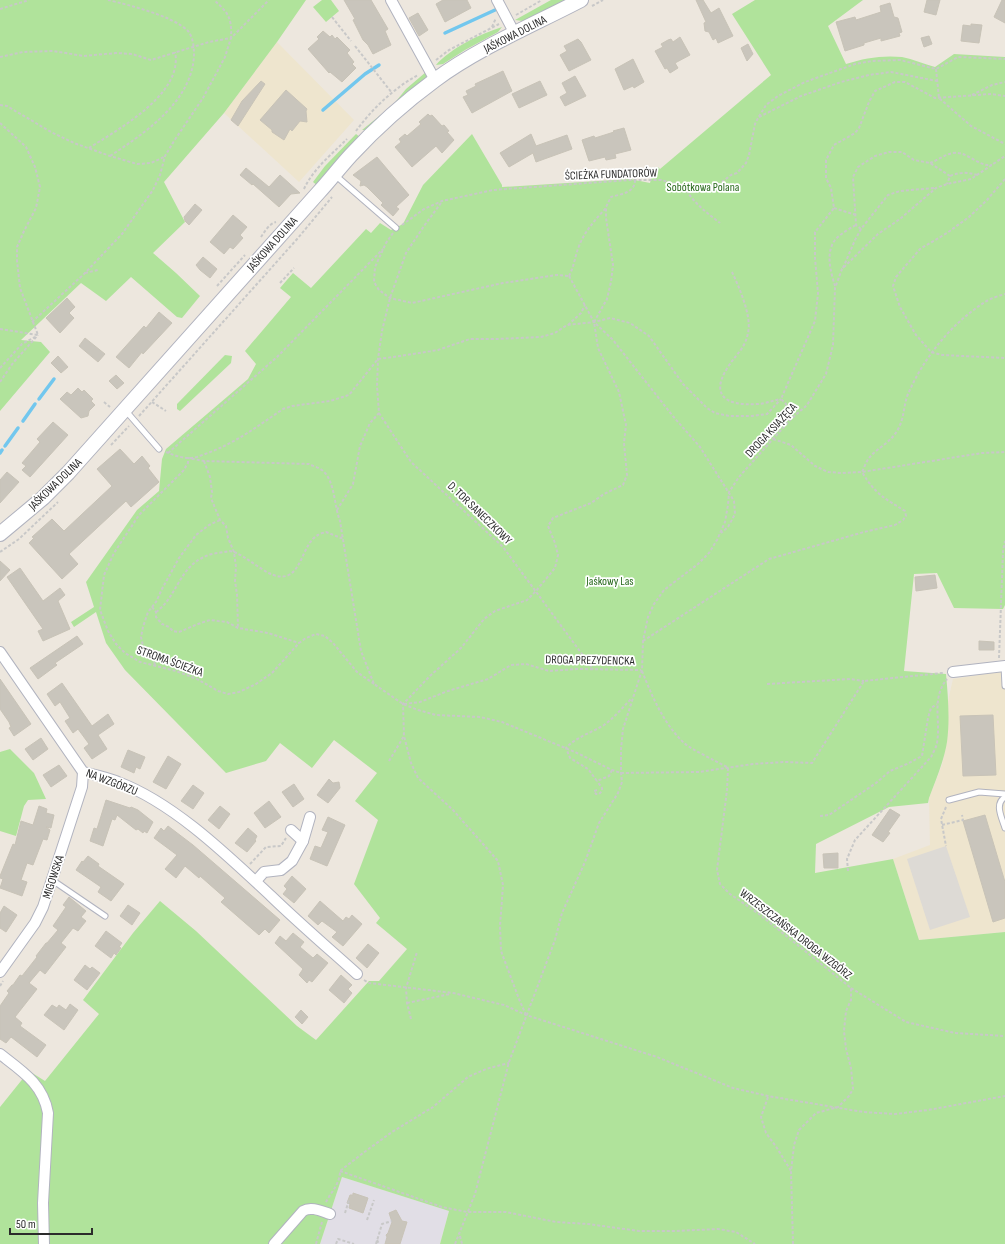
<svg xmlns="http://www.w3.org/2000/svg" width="1005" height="1244" font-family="'Sofia Sans Condensed',sans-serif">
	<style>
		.industrial { fill: #e1dee6 }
		.education { fill: #eee5ce }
		.green { fill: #b0e39b }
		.plaza { fill: #dddad5 }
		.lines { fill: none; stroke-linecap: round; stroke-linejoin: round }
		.stream { stroke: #72c7ee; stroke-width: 3.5 }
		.building { fill: #c9c5bc; stroke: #c8c3b7 }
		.lane-casing { stroke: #b1b3bf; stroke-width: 7 }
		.street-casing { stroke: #b1b3bf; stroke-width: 12 }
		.secondary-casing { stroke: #b1b3bf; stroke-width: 16 }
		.path { stroke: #c8c8c8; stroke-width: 2; stroke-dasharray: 3 2; stroke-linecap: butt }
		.lane { stroke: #fff; stroke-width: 5 }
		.street { stroke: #fff; stroke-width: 10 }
		.secondary { stroke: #fff; stroke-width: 14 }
		.labels { text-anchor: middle; stroke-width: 3.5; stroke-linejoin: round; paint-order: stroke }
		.street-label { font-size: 12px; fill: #2b2b2b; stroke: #fff }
		.park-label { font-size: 12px; fill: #27691b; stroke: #fff }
	</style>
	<rect width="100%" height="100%" fill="#ede7de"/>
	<path class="industrial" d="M342,1177l107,34 -9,33h-120z"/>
	<g class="education">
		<path d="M277,42l77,78 -55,62 -75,-69z"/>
		<path d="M1005,671v261l-86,8 -26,-81 37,-14 -1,-47 13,-33 5,-24 1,-40 5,-22z"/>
	</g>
	<g class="green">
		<path d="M0,0h306l-29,42 -53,71 -60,69 21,40 -32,31 23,20 24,23 -18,22 -5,-1 -46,-40 -25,24 -25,-18 -60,57 20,2 9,10 -50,59z"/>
		<path d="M322,0h9l8,11 -13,11 -13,-15z"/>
		<path d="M551,0h15l-43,21 -8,-1z"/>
		<path d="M755,0h108l-35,26 18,38c18,-6 37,-9 56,-7 11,2 22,7 33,10l19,-13 51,3v548l-2,4 -49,-1 -17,-35 -23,1 -10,97 42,3c2,22 4,46 1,68 -3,19 -11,37 -18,56l-1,5 -39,4 -73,37 -1,29 78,-14 26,81 86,-8v312h-565l9,-33 -107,-34 -22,67h-320v-137l29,-36 16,10 54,-67 -16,-14 50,-67 27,-32 36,30 101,95 19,14 53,-59h10l28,-32 -31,-26 4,-5 -26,-34 24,-64 -23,-19 22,-28 -43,-33 -22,28 -32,-25 -14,18 -40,12 -101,-103 -19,-27 -10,-31 -22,15 -3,-5 23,-15 -8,-25 51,-72 22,-19 3,-32 4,-10 82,-70 8,-15 -11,-13 46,-54 -11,-9 13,-15 18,15 55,-59 5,4 9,-10 11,7 12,-6 20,-39 49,-51 30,51v2l128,-8 20,4 3,-13 5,-3 2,2 111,-94 -39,-61z"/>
		<path d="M502,27l-4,5 -33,18 -22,14 -7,1c15,-17 44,-31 66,-38z"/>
		<path d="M426,72l1,4 -2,4 -57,50h-6l31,-25 13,-16z"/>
		<path d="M356,134l5,4 -43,48 -5,-4 12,-16z"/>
		<path d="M225,355l7,1 -1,7 -51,48 -3,-2v-5z"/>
		<path d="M10,749l24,24 12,26 -18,1 -4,6 -8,30 -16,-5v-79z"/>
	</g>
	<path class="plaza" d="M946,846l24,71 -40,13 -23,-71z"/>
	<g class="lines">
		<g class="stream">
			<path d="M445,33l50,-23"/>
			<path d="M323,110l42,-36 14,-9"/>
			<path d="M39,399l15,-20"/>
			<path d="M23,421l12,-17"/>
			<path d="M5,446l13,-18"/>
			<path d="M0,453l2,-3"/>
		</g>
	</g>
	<g class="building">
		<path d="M344,0h27l17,29 -3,2 6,14 -18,9 -5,-9 -5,-5 -10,-20 2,-1z"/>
		<path d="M443,0h24l4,8 -26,14 -9,-18z"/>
		<path d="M696,0h7l8,13 8,-5 14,28 -15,7 -2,-5 -3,2 -4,-8 -4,-1 -1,-8 2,-1z"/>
		<path d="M927,0h13l-4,15 -12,-3z"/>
		<path d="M1002,0h3v23l-11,-6z"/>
		<path d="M890,3l4,14 4,1 4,14 -3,1 1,3 -19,5v-3l-17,5v2l-19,6 -9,-29 19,-5 1,3 25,-8 -1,-6z"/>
		<path d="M418,13l10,17 -9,6 -10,-18z"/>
		<path d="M971,24l11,1 -3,18 -18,-2 2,-16 8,1z"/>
		<path d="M323,31l7,6 2,-2 3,4 2,-2 13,13 -3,3 7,9 -2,2 4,4 -14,14 -12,-10 -1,1 -21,-24 11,-10 -2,-2z"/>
		<path d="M929,36l3,8 -8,3 -3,-9z"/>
		<path d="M680,37l10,18 -15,8 3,5 -8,5 -3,-5 -2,1 -10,-18 8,-4 -2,-3 7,-4 3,-1 2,3z"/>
		<path d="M578,39l3,3 10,18 -22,11 -9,-16 7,-4 -3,-5z"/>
		<path d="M748,44l5,10 -6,7 -6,-13z"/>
		<path d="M633,59l11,23 -10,6 -1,-2 -9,4 -9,-21z"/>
		<path d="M503,71l9,20 -40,22 -9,-16 5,-2 -2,-4 10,-5 -1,-2z"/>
		<path d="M575,76l11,20 -21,10 -5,-9 7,-4 -5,-10z"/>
		<path d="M261,81l4,3 -27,42 -7,-6 11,-19z"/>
		<path d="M540,81l7,14 -28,13 -7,-14z"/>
		<path d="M286,90l21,19 -1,2 1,11 -7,-1 -8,10 -2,-2 -6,11 -12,-8v-2l-12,-10z"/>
		<path d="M428,114l2,2 2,-1 10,11 2,-1 5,6 -2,1 7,8 -12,13 -6,-7 -24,21 -17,-20 6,-5 -2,-3 6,-5 2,2 14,-12 -2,-2z"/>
		<path d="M624,128l7,22 -16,4 1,4 -10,2 -1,-3 -16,4 -7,-21 12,-4 1,2 19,-6 -1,-1z"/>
		<path d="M531,134l5,12 31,-11 5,14 -36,13 -3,-9 -24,14 -9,-14z"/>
		<path d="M377,157l32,38 -13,12 3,2 -6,7 -12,-11 2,-2 -16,-16 -3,-2 -4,1 1,-5 -8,-6z"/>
		<path d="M246,168l23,19 11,-12 20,18 -9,1 -12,13 -26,-23 -1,1 -12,-10z"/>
		<path d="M195,204l7,6 -13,15 -4,-4 -1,-4z"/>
		<path d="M233,215l14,12 -7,8 3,3 -10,11 -3,-2 -6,7 -14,-12z"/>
		<path d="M203,257l14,12 -7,9 -10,-8 -4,-5z"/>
		<path d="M67,298l8,9 -6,6 5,5 -14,15 -14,-15z"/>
		<path d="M159,312l13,11 -29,31 -1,-2 -13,16 -13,-11 28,-31 2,2z"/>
		<path d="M85,338l20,16 -7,8 -19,-16z"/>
		<path d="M58,356l10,11 -7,6 -10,-10z"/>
		<path d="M116,375l8,8 -7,6 -8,-8z"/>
		<path d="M78,388l4,4 2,-2 9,9 -2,2 4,4 -6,6 -1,5 -7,2 -21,-19 7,-7 4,3z"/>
		<path d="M53,422l15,13 -38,42 -8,-7 4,-4 -4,-3 18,-21 -3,-3z"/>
		<path d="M120,449l14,15 8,-8 8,10 -2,2 11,14 -28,25 -5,-6 -57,53 9,10 -16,15 -33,-36 5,-5 -2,-1 20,-18 12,12 48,-45 -15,-17z"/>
		<path d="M7,472l12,10 -19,21v-23z"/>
		<path d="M0,561l10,9 -10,11z"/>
		<path d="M20,568l23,33 17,-13 5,7 -7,6 12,28 -27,12 -5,-10 5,-2 -36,-52z"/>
		<path d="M935,575l2,13 -21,3 -1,-14z"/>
		<path d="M77,636l6,8 -28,19 2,2 -19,14 -8,-11z"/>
		<path d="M979,641l15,1v8h-15z"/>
		<path d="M0,679l31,45 -17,12 -5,-8 2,-1 -2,-5 -9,-13z"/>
		<path d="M62,683l30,43 16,-12 6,10 -16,11 9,14 -15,10 -8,-11 5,-4 -11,-15 -5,4 -8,-12 5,-3 -10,-16 -5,4 -8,-12z"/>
		<path d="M993,715l3,60 -33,1 -3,-60z"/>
		<path d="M41,738l7,11 -15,11 -8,-11z"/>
		<path d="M128,750l17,7 -5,12 -4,-2 -2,6 -13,-6z"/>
		<path d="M168,756l13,8 -15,25 -13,-7z"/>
		<path d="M59,765l8,11 -16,11 -8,-12z"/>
		<path d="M329,779l4,4 6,-1 1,6 -12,15 -11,-8z"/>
		<path d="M294,784l10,15 -11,8 -11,-15z"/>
		<path d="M193,785l11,8 -11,16 -12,-8z"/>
		<path d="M106,800l24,8 1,-1 7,3 15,12 -6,11 -3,-2 -1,2 -5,-4 -2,1 -19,-15 -2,5 -3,-1 -9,27 -13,-5 4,-13 3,1z"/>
		<path d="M269,801l12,16 -16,11 -11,-15z"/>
		<path d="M39,806l8,3 -1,4 8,2 -3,13 -5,-1 4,3 -3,10 -4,-1 -10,26 -6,-2 -6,17 6,2 -5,14 -22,-8 3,-9 -3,-1v-2l13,-32 2,1 6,-24 12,4z"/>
		<path d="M220,806l10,8 -11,15 -11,-9z"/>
		<path d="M890,809l10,6 -12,17 2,1 -7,9 -11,-7z"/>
		<path d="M985,815l20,67v36l-12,4 -30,-101z"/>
		<path d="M328,817l17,8 -18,41 -17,-7 5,-13 6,2 7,-16 -6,-2z"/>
		<path d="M168,826l25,19 87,75 -11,13 -4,-4 -6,6 -38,-33 4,-4 -25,-22 -1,2 -14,-12 -9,12 -11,-9 12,-14 -23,-17 7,-10 3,3z"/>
		<path d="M248,828l9,8 -2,4 1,1 -9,11 -12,-9z"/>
		<path d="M838,853v15h-14l-1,-14z"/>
		<path d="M88,856l11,8 -1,2 26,18 -13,17 -13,-9 3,-5 -25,-17 6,-9 1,1z"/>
		<path d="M292,876l14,13 -12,14 -11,-9 4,-5 -3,-3z"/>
		<path d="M69,897l17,14 -5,6 5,4 -8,10 -5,-3 -12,15 5,4 -21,27 -5,-4 -11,13 8,6 -22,28 7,6 -2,3 26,19 -9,12 -26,-20 -5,6 -6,-4v-33l9,-13 -2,-2 5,-6h1l7,-10 2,1 15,-19 -1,-1 10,-13h1l11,-13 -5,-4 13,-19 -3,-2z"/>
		<path d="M320,901l23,20 3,-4 3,2 3,-4 10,9 -19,22 -11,-9 5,-5 -15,-11 -4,4 -10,-9z"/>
		<path d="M128,905l12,8 -8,12 -12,-9z"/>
		<path d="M4,906l13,9 -11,17 -6,-4v-15z"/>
		<path d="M106,931l16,12 -3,4 2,1 -5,7 -2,-2 -3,5 -16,-12z"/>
		<path d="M293,933l11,9 -4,5 13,11 4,-4 11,9 -16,19 -3,-2 -2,3 -8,-8 4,-6 -28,-26 5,-7 6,5z"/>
		<path d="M368,944l11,9 -12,15 -11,-10z"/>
		<path d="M85,965l5,4 2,-2 8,6 -13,17 -13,-10z"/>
		<path d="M341,975l11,10 -4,4 4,4 -8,10 -15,-13z"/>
		<path d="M70,1004l8,6 -14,20 -20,-15 8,-10 5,3 2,-3 7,5z"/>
		<path d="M301,1010l7,7 -6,7 -7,-7z"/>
		<path d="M353,1193l15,5 -5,15 -14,-5 1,-4 -3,-1 3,-8h3z"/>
		<path d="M396,1210l6,11 5,1 -7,22h-15l2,-7 -1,-2 2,-2 4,-11 -3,-9z"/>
	</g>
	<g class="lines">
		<defs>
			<g id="lane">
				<path d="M335,175l61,53"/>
				<path d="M126,411l33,38"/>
				<path d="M1004,666l1,20"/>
				<path d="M1005,797c-11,7 -3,21 0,31"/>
				<path d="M949,800l30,-8 26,2"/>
				<path d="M52,881l6,3 47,32"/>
			</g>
			<g id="street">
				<path d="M391,0l44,80"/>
				<path d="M497,0l18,34"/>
				<path d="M0,652l83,120c12,3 24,5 35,10 56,21 110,74 153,114 28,27 57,52 86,78"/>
				<path d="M953,672l52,-6"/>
				<path d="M291,830l12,11"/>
				<path d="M256,881l8,-9 17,-2 11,-9 11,-20 7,-24"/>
				<path d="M0,972l35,-49 8,-16 39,-120 1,-15"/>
				<path d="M0,1054c22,17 43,30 48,59l-5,90 1,41"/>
				<path d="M274,1244l29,-33c8,-5 18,0 27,3"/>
			</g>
			<path id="secondary" d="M0,534l43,-36 25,-25 251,-281c11,-12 21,-25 32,-37 25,-27 54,-53 84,-75 43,-32 98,-55 146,-80"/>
		</defs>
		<use href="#lane" class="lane-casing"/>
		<use href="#street" class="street-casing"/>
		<use href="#secondary" class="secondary-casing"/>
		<g class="path">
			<path d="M108,0c21,5 65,16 80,31 5,6 6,16 6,23 -1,47 -49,79 -84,102"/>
			<path d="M592,6l11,-6"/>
			<path d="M0,9l29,-9"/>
			<path d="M516,15l26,-15"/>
			<path d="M332,17l19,24"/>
			<path d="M492,27l4,-9"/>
			<path d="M355,46l37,47"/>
			<path d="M0,57l23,-5 30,-1 31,5 32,-3 16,1 19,6 58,-18 22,-4c1,-19 -2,-25 -17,-38"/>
			<path d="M436,60l13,-10 50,-26"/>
			<path d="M936,69l3,29 32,28 34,18"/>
			<path d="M972,95l20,-10 13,-3"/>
			<path d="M0,105l7,1 44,26 23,11 36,13 27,8 14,-1 13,-6"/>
			<path d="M759,117l42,-21 40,-14 28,-7 22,-3 46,9"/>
			<path d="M0,123l26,24 9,20 5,20 -4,21 -12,23 -7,16v14l3,27 18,47"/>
			<path d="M356,131c16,-22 38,-43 62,-56"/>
			<path d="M89,148c28,-18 95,-54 86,-96"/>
			<path d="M930,163c8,-3 16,-9 23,-10 15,-2 25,14 39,12"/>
			<path d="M950,176c10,-4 17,-4 27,-1"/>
			<path d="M1005,179l-18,21 -18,17 -22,16 -27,16 -24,28 -3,9 7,21 16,28 15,17 11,3 63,3"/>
			<path d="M684,186c9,17 22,26 36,37"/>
			<path d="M304,189c9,-20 28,-35 43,-50"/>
			<path d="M834,208l22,7"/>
			<path d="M402,225l22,-16 18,-8 51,-11 136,-10h32l23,6 34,-1 13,-10 6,-2 9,-10 3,-8 6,-31 3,-6 8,-13 12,-9 27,-14 50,-18 17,-3 28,-1 36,9 22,-12 47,2"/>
			<path d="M861,229l-5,-4 -3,-48 5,-10 17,-11 14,-4h13l12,8 16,3 20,13 -3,8"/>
			<path d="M393,233l-7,10 -11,24 -1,15 5,8 11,8 22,5 91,-20 54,-8 12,1"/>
			<path d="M261,237c4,-6 8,-13 15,-15"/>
			<path d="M843,268l12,-28 6,-11 27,-34 12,-4 34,-3"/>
			<path d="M732,272c7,15 20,44 16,61 -3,16 -12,21 -20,34 -19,29 -1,39 28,37 8,0 16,-3 24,-5"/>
			<path d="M85,273l13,-3"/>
			<path d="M569,276l25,46 19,18 59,75 28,32 34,54 1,13 -7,13 -7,6"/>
			<path d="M569,276c5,-9 6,-20 10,-30 6,-15 16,-26 27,-38"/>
			<path d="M280,283l14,-15"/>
			<path d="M217,286l28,-31"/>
			<path d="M835,286c-4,-13 -10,-33 0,-46 5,-6 14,-11 21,-15"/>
			<path d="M32,322l52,-48 38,-40 31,-44 7,-15 5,-19 9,-15 29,-43 22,-41 6,-19 38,-38"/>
			<path d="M568,325l13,-12 4,-8"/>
			<path d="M0,329l38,6"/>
			<path d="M0,368l22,-24 13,-7"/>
			<path d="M0,382l13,-19 25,-28"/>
			<path d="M104,402l6,5"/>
			<path d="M152,402l14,9"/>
			<path d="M379,413l32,49 92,85 90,122"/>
			<path d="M139,416l159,-178 34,-41"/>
			<path d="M790,420l-4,-16 -5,-5 34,-78 3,-28 -3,-35v-26l19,-24 -3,-20 -5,-10v-18l8,-15 21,-12 4,-5 10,-26 6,-11 20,-9h10l30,16 56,-4 14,2"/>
			<path d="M773,439l18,6 24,21 13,6 14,1 20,-1 120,-19 23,-1"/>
			<path d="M111,445l18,-19"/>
			<path d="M166,452c7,3 15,6 24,6 5,0 10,-2 15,-4 29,-10 53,-28 78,-45l9,-3 38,-5 19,-6 29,-36 22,-3 38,-6 32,-11h27l44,-2 14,-4 12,-8 27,-3 16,-4 20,5 19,13 34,48 24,24 8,5 14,3h23l15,-2 14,-15"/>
			<path d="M168,453l109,-96 106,-108"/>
			<path d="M204,461l6,16 2,15 -1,6 9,22 6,6 2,12 6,14 2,15 -1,14 2,13 1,34"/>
			<path d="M337,510l16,-26 7,-38 10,-23 9,-10 -2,-27 1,-27 4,-28 8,-33 16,-45 18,-27 17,-23"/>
			<path d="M0,552l19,-13 39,-37"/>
			<path d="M152,607l4,5v5l6,7 7,3 4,4 6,1 19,-8 12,-4 17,2 11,6 30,5 31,10"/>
			<path d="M156,612c20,-14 23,-43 46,-54 8,-5 19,-5 28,-7 17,3 39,30 56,25 16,-4 17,-33 32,-41 2,-2 6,-2 8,-3l15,6 2,-1"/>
			<path d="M643,641l126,-82 95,-27 31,-7 8,-5 3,-4 -1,-5c-21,-13 -30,-17 -43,-39 2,-4 4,-10 7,-14 8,-10 21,-15 28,-27 8,-13 6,-25 11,-37 16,-37 44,-71 77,-92 6,-4 14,-6 20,-8"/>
			<path d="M999,658l4,-107 2,-10"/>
			<path d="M155,665l-3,-11 -9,-8 -2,-9 2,-10 5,-15 8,-10 6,-13 17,-31 17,-23 13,-10 11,-5"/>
			<path d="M642,671c10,25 21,52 42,72 8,7 32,18 43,24"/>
			<path d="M374,684l-17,-12 -24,-29 -8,-7 -9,-2 -10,4 -7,5 -27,30 -16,11 -17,8 -11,2 -10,-3 -21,-12 -21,-8 -36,-9 -15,-9 -9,-9 -8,-13 -8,-21 4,-35 10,-22 25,-38 44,-44 5,-8v-5l16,3 105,3c4,2 11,4 14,7 12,10 11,35 17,50l21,130 13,33 29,20 15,6 18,5 44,2 22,5 73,30 37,18 9,3 78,-1 54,-8 32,-2 27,1 52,-82 79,-8"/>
			<path d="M767,684l83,-5 14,2"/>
			<path d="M404,704l16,-2 28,-11 40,-12 23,-14 15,-1 23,7 28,-2 64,1"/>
			<path d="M389,761l15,-25"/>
			<path d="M728,768l-1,22 -10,80 3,14 10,10 29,20 92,74v12l-5,11 -2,20 2,18 5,19 2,21 -4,7 -11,11 -22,6 -17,17 -5,15 -3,27 2,72"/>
			<path d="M612,770l-3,6 -12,5 -9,-12 -18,-11 -4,-10c10,-11 25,-15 38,-23 11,-8 19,-18 28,-27"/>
			<path d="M597,790l-3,1 2,3h3l3,-3v-3l-5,-7"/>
			<path d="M946,807l-5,12 5,27"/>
			<path d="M820,816l9,-1 47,-32 14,-12 17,-7 15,-8 6,-38 3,-10 6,-4"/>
			<path d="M942,825l21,-5 -1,-5"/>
			<path d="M250,864l16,-17 15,-1 5,-8"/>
			<path d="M848,871l-1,-12 8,-19 76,-83c2,-4 5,-9 6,-14 4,-22 -6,-45 10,-64"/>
			<path d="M364,980l5,3 84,10 51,12 22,10 131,42 76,31 35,8 95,16 32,2 33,-4 77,-14"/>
			<path d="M0,986l3,-5"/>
			<path d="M851,988l55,34 49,11 50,3"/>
			<path d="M407,1003l43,-9"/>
			<path d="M526,1015l-7,-16 -18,-48 -1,-25 3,-41 -5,-24 -45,-51 -35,-32 -7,-15 -7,-27 -1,-32 27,-28 31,-28 23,-29 11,-8 32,-11 9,-9 19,-23 3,-13 -3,-12 -7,-17 5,-8 38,-15 13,-9 19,-9 4,-10 -3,-32 2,-18 -7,-33 -21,-44 -4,-26 13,-23 4,-17 2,-17 -7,-47v-11l5,-10c10,-3 24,-4 24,-17"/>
			<path d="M411,1019l-4,-16 -1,-15 11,-36"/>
			<path d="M768,1097l-7,20 5,16 11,15 14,23"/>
			<path d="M340,1171l102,36 25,5h39l50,10 32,2 51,7h37l42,-2 18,3 19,12"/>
			<path d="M326,1202c5,-10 14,-18 14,-31l23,-18 29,-21 41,-25 35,-30 18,-8 23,-6"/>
			<path d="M345,1213l4,-13"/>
			<path d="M367,1220l7,-20"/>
			<path d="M460,1236l2,8"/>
			<path d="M377,1240l2,4"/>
			<path d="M316,1244l6,-22"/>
			<path d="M336,1244l2,-5 16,5"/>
			<path d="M376,1244l6,-20 10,-3"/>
			<path d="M455,1244l20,-50 34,-132 46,-122 7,-27 23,-51 14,-39 19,-30 4,-11 -1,-9v-24l2,-20 19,-59 1,-29 5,-24 6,-13 10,-14 34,-26 11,-11 8,-13 8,-18 3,-17 1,-13 10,-15 51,-57 17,-15 19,-31 7,-29 2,-57 7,-19 36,-35 22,-15 36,-31 11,-4 24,-5 34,-23"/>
		</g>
		<use href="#lane" class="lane"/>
		<use href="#street" class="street"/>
		<use href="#secondary" class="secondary"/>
	</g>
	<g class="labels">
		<g class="street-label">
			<text transform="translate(515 34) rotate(-27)" y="4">JAŚKOWA DOLINA</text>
			<text transform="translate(611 174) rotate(-2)" y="4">ŚCIEŻKA FUNDATORÓW</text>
			<text transform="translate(272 244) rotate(-48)" y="4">JAŚKOWA DOLINA</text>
			<text transform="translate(771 430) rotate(-47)" y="4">DROGA KSIĄŻĘCA</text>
			<text transform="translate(55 484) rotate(-44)" y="4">JAŚKOWA DOLINA</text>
			<text transform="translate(480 513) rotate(44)" y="4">D. TOR SANECZKOWY</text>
			<text transform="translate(590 660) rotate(1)" y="4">DROGA PREZYDENCKA</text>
			<text transform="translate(170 661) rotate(20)" y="4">STROMA ŚCIEŻKA</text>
			<text transform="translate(112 782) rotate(21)" y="4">NA WZGÓRZU</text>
			<text transform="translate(53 877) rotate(-72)" y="4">MIGOWSKA</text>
			<text transform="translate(796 934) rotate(38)" y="4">WRZESZCZAŃSKA DROGA WZGÓRZ</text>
		</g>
		<g class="park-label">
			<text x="703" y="191">Sobótkowa Polana</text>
			<text x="610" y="585">Jaśkowy Las</text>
		</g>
	</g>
	<path d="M10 1228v6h82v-6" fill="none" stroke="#2b2b2b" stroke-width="2"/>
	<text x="16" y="1228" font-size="12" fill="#2b2b2b" stroke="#ffffff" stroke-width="3" paint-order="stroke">50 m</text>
</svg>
